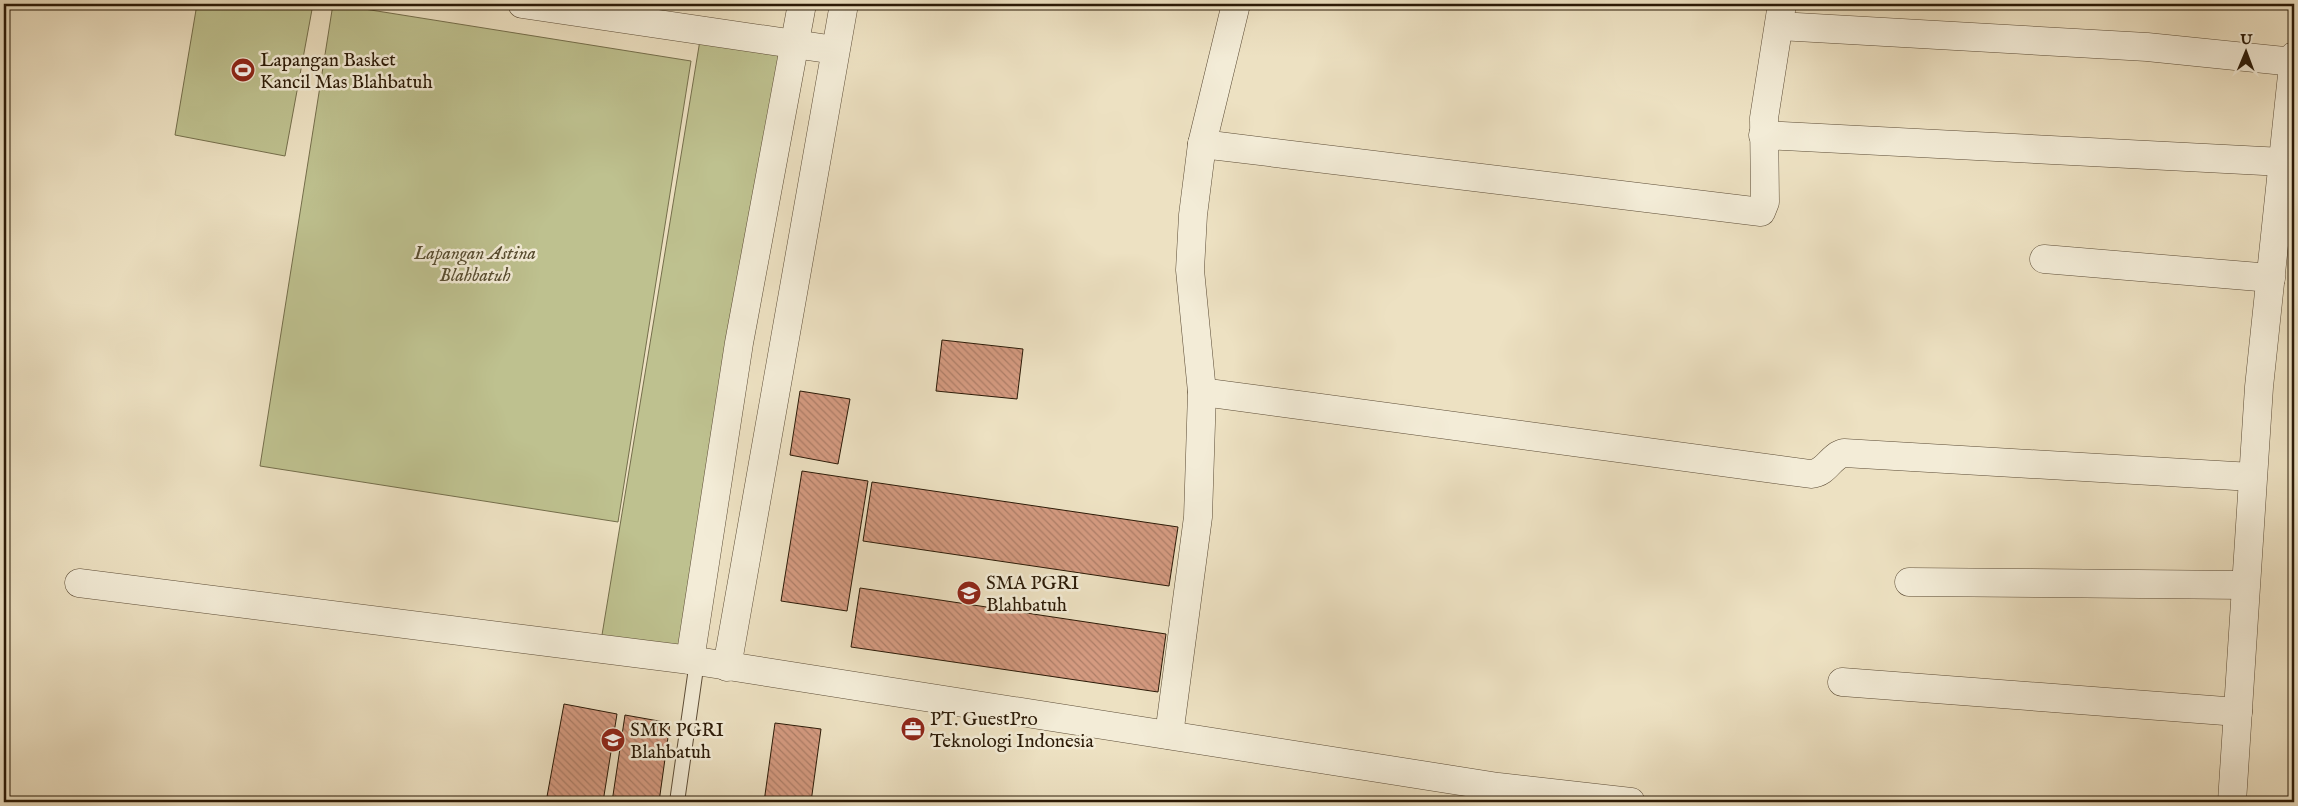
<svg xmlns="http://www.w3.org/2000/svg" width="2298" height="806" font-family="'IM FELL English',serif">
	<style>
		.green { fill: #bec18f; stroke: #746e4b }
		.building { fill: url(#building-back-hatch); stroke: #2b1a07 }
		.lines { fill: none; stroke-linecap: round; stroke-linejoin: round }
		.service-casing { stroke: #5c4c36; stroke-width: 16 }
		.minor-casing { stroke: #5c4c36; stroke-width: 29 }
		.tertiary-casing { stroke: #5c4c36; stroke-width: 29 }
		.service { stroke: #f3ecd7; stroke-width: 14 }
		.minor { stroke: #f3ecd7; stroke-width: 28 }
		.tertiary { stroke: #f3ecd7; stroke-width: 28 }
		.labels { text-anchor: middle; stroke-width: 5; stroke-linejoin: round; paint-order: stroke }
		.poi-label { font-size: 19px; fill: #2b1a07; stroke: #f3ecd7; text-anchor: start }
		.park-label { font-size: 19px; font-style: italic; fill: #574c30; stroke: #f3ecd7 }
	</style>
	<defs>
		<pattern id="building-back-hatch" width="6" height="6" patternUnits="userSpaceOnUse" patternTransform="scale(1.25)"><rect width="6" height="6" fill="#d49a80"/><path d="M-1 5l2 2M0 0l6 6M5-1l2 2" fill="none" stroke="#ac7d67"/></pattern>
	</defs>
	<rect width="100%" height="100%" fill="#ede1c2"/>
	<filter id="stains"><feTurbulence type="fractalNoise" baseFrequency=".004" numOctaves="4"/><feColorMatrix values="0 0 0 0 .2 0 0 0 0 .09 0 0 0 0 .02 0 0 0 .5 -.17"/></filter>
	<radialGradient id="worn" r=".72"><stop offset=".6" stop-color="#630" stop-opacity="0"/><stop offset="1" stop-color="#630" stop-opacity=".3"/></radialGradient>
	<g class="green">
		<path d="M197,4h116l-28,152 -110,-21z"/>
		<path d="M333,4l358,57 -73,461 -358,-56z"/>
		<path d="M701,34l88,12 -103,605 -85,-10z"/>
	</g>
	<g class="building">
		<path d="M942,340l81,9 -6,50 -81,-8z"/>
		<path d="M800,391l50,8 -12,65 -48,-9z"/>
		<path d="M802,471l66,10 -21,130 -66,-10z"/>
		<path d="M872,482l306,45 -9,59 -306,-45z"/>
		<path d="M860,588l306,46 -8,58 -307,-45z"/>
		<path d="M564,704l53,10 -14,88h-57z"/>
		<path d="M625,715l45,8 -11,79h-47z"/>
		<path d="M775,723l46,6 -10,73h-47z"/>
	</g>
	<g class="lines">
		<defs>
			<path id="service" d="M677,802l20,-141"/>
			<g id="minor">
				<path d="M522,4l313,46"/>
				<path d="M1779,26l368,21 147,15"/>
				<path d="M1763,135l520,27"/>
				<path d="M1202,144l559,68 4,-10 -1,-84 18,-114"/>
				<path d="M2044,259l227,19"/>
				<path d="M1202,392l609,82c16,-1 19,-18 33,-21l408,24"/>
				<path d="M1909,582l336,3"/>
				<path d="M79,583l611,77 808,127 133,15"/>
				<path d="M690,660l49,-317 63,-339"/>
				<path d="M727,667l117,-663"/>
				<path d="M1842,682l396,30"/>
				<path d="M1169,735l29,-218 4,-125 -12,-122 3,-55 9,-71 34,-140"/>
			</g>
			<path id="tertiary" d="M2232,802l27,-415 35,-331"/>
		</defs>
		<use href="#service" class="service-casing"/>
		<use href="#minor" class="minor-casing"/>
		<use href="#tertiary" class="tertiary-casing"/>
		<use href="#service" class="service"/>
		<use href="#minor" class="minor"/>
		<use href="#tertiary" class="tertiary"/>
	</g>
	<defs>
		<symbol id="stadium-disc" viewBox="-11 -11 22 22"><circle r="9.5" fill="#8f2418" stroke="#f3ecd7"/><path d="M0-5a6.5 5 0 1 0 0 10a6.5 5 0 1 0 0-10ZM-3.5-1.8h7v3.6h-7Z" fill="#fff"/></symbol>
		<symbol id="school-disc" viewBox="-11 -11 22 22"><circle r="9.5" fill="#8f2418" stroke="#f3ecd7"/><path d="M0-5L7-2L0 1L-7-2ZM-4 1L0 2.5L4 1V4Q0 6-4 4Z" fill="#fff"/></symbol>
		<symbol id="office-disc" viewBox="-11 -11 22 22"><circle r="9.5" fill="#8f2418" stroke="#f3ecd7"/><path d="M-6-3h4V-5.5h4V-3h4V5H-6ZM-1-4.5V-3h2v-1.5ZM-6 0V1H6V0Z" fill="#fff"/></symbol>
	</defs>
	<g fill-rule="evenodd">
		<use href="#stadium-disc" x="229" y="56" width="28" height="28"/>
		<use href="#school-disc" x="955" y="579" width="28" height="28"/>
		<use href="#office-disc" x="899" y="715" width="28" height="28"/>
		<use href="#school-disc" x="599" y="726" width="28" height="28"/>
	</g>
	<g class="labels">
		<g class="poi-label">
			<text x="260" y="66">Lapangan Basket<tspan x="260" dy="22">Kancil Mas Blahbatuh</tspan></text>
			<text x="986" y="589">SMA PGRI<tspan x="986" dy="22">Blahbatuh</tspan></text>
			<text x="930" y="725">PT. GuestPro<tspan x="930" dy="22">Teknologi Indonesia</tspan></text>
			<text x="630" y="736">SMK PGRI<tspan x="630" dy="22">Blahbatuh</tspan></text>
		</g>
		<g class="park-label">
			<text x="475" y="259">Lapangan Astina<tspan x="475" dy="22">Blahbatuh</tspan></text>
		</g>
	</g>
	<rect width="2298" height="806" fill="none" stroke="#ede1c2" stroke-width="20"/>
	<rect x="5" y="5" width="2288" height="796" fill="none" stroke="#2b1a07" stroke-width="2.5"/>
	<rect x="10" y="10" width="2278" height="786" fill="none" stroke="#2b1a07"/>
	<g transform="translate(2246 52) rotate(1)" stroke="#f3ecd7" stroke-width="4" paint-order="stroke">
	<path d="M0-4L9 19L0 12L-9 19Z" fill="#2b1a07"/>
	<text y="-8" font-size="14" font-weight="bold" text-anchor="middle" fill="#2b1a07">U</text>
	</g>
	<rect width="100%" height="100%" filter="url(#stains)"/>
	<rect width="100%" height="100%" fill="url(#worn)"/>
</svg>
